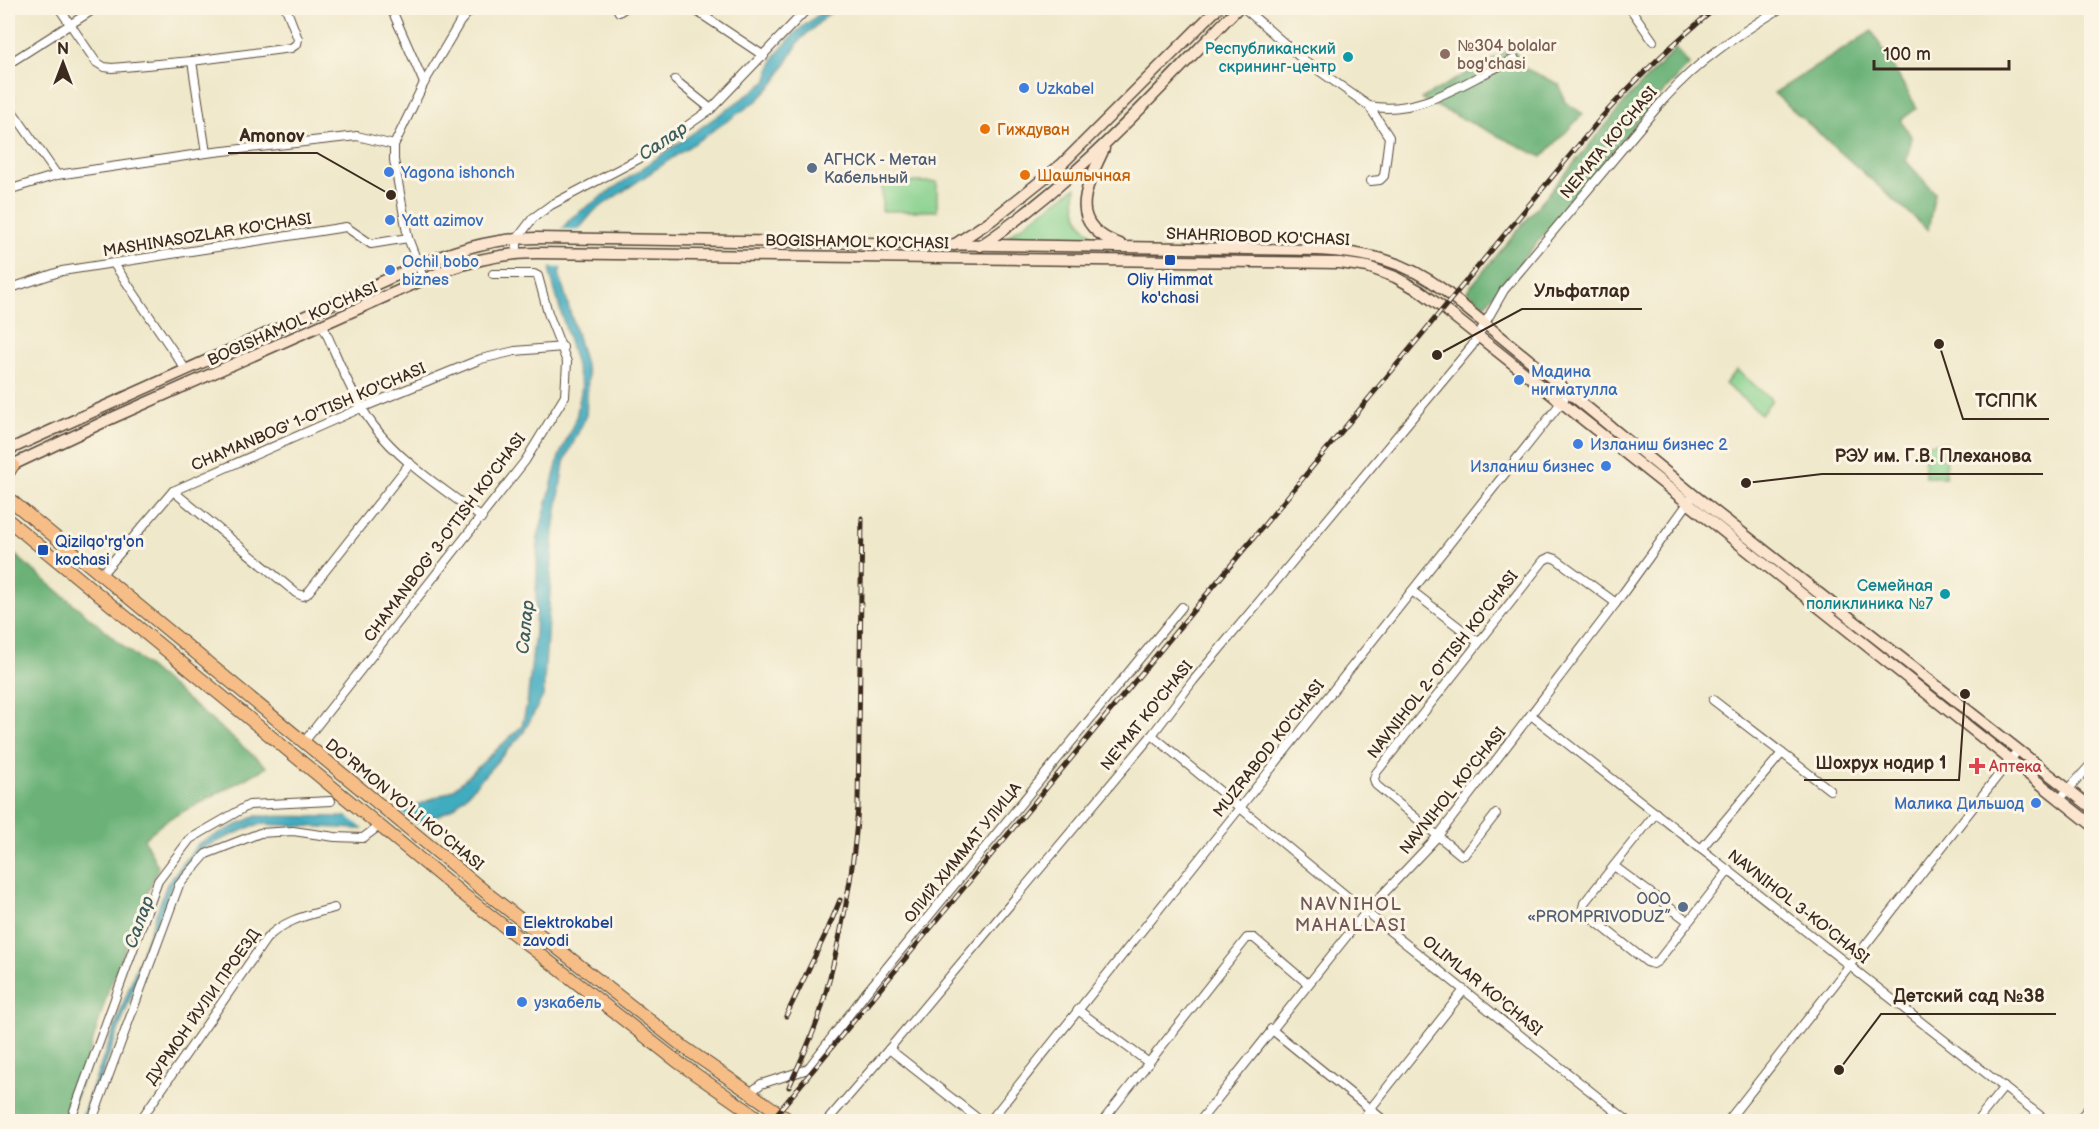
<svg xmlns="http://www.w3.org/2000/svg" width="2099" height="1129" font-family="'Balsamiq Sans',sans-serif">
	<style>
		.green { fill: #86d08d; stroke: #607d56; stroke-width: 1.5 }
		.forest { fill: #6cb278; stroke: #546e4b; stroke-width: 1.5 }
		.water { fill: #41acc0; stroke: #3e6b6f; stroke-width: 1.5 }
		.pier { fill: #efe8ca }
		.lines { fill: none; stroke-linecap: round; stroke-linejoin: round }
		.street-casing { stroke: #564638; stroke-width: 10 }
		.secondary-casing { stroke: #564638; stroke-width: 13 }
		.primary-casing { stroke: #564638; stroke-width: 14 }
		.street { stroke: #fff; stroke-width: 8 }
		.secondary { stroke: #fbe5cf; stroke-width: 10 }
		.primary { stroke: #f6be86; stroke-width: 12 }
		.rail-casing { stroke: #3b2a1e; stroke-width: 5 }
		.rail { stroke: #fcf5e5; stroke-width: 3; stroke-dasharray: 9; stroke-linecap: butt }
		.education-dot { fill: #8d6e63; stroke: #fcf5e5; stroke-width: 2 }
		.culture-dot { fill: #0f9aa8; stroke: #fcf5e5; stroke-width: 2 }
		.shop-dot { fill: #3f7fe0; stroke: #fcf5e5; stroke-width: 2 }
		.food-dot { fill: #e8710a; stroke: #fcf5e5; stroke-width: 2 }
		.service-dot { fill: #5c6f8a; stroke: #fcf5e5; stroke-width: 2 }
		.transit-dot { fill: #1a4fb4; stroke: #fcf5e5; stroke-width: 2 }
		.health-dot { fill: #e0444e; stroke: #fcf5e5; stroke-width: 2 }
		.labels { text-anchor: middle; stroke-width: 6; stroke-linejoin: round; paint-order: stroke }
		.education-label { font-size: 16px; fill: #785e54; stroke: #fcf5e5; text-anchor: start }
		.culture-label { font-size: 16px; fill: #0d838f; stroke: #fcf5e5; text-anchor: end }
		.shop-label { font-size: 16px; fill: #366cbe; stroke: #fcf5e5; text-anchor: start }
		.food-label { font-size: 16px; fill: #c56008; stroke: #fcf5e5; text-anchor: start }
		.street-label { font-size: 16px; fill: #3b2a1e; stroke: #fcf5e5 }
		.service-label { font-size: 16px; fill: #4e5e75; stroke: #fcf5e5; text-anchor: start }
		.transit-label { font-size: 16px; fill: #164399; stroke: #fcf5e5; text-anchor: start }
		.health-label { font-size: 16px; fill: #be3a42; stroke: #fcf5e5; text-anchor: start }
		.water-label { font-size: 18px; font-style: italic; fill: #3d5e5f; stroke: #fcf5e5 }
		.neighbourhood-label { font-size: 18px; letter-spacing: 1.5px; fill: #71585a; stroke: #fcf5e5 }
		.leader { fill: none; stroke: #3b2a1e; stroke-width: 2 }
		.callout-dot { fill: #3b2a1e; stroke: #fcf5e5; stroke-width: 2 }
		.callout-label { font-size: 18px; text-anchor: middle; font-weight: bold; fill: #3b2a1e; stroke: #fcf5e5; stroke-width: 6; stroke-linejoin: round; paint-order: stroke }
	</style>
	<rect width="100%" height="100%" fill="#fcf5e5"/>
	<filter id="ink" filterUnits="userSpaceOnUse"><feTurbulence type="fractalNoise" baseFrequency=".0167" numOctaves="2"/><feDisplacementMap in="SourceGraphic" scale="12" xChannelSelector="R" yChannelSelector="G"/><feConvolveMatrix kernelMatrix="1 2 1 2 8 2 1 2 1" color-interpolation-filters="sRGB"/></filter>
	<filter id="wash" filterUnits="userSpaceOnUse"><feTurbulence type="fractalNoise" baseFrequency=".008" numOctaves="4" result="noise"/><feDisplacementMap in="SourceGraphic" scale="24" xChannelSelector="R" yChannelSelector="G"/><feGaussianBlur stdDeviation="1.35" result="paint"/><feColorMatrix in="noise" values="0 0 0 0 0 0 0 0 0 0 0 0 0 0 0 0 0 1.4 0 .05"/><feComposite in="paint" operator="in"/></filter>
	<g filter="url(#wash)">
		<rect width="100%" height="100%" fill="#efe8ca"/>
		<g class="green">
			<rect x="882" y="182" width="55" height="29"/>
			<path d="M1076,187c-2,16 0,35 14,45l1,7 -83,-3z"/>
			<path d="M1737,370l35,30 -11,14 -36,-30z"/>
			<path d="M1945,443l1,34h-21l-1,-33z"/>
		</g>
		<g class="forest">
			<path d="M1872,31l45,77 -16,12 11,18 -6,23 29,32 -7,37 -154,-137z"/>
			<path d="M1513,47l11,21 35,16 6,18 18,12 -41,43 -121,-58z"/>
			<path d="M1676,48l13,17 -40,43 -164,197 -18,-14 165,-197z"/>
			<path d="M8,549l259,218 -102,54 -21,18 14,28 -49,121 -38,124 -9,9h-54z"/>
		</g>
		<path class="water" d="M827,8h8l-35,32 -25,42 -17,18 -164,111 -16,19 -19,43 29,102 -2,41 -22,46 -10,69 -11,165 -20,37 -52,57 -17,18 -27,13 -69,8 -96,-5 -10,2 -52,23 -29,38 -86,234 -5,1 87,-238 32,-41 57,-27 92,1 55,-6 15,-6 35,-15 69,-64 5,-22 8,-72 3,-95 21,-80 17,-39 6,-31 -32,-114 4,-22 8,-22 9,-11 195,-136 9,-26 20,-23z"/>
		<g class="pier">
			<path d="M559,229l22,1 -17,38 -16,-1 3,-16z"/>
			<path d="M396,808l21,17 -51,6 -21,-17z"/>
		</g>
	</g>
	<g filter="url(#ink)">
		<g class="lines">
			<defs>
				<g id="street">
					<path d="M59,8l37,54 8,5 8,1 80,-7 99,-13 6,-4 1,-5 -12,-31"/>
					<path d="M391,8l33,75"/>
					<path d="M617,8l2,4 6,-4"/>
					<path d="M692,8l72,48"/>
					<path d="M1244,8l57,50 68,48 20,31 -5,39 -4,4 -9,1"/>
					<path d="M1630,8l23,33"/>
					<path d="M192,61l14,92"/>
					<path d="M8,64l88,-56"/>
					<path d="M675,80l36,29"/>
					<path d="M8,105l49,70"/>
					<path d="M1369,106c53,11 99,-28 146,-47"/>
					<path d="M8,190l49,-15 149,-22 151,-17 37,9"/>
					<path d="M517,253v-14l16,-21 18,-13 95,-50 65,-46 97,-101"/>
					<path d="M114,264l72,106"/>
					<path d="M424,280l-16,-42 -14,-78v-15l30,-62 36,-61 12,-14"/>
					<path d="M8,289l54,-18 284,-44 25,17 37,-6"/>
					<path d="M323,326c15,32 28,69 50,99 28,38 71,64 109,93"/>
					<path d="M173,491l123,102 7,3 4,-2 103,-131"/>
					<path d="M101,575l72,-84 188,-83 120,-49 34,-8 48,-4"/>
					<path d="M1412,591l66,51"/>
					<path d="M1713,700l117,90"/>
					<path d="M1531,715l517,407"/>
					<path d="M1152,735l214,177 263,210"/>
					<path d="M304,742l221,-281 40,-65 2,-34 -19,-49 -10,-37 -4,-2h-41"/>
					<path d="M2059,800l33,-37"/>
					<path d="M1656,813l-72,90 -1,5 2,5 62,49 6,2 5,-3 71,-91"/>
					<path d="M1496,814l-32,41h-3l-85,-70 -2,-6 2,-6 168,-213 6,-3 6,2 60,44"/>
					<path d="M1701,849l81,-96"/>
					<path d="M1614,866l74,55"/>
					<path d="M1078,1010l71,53"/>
					<path d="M1271,1029l115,93"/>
					<path d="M889,1049l93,73"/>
					<path d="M750,1093l11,-9 44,-14 5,-4 55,-72 317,-387"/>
					<path d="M70,1122l88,-241 32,-42 59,-34 82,-4"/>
					<path d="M89,1122l5,-7 85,-230 27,-31 54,-21 33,-2 42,6 28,1 16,-12"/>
					<path d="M139,1122l127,-183c19,-20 43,-24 68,-31"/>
					<path d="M826,1122l63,-73 263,-314 41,-54 279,-335 32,-56 160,-191c36,-40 72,-63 117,-91"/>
					<path d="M989,1122l250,-313 325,-410"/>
					<path d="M1102,1122l145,-184h7l54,46"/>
					<path d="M1199,1122l167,-210 72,-76 178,-233 75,-104"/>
					<path d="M1360,1122l104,-132"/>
					<path d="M1727,1122l291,-372"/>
					<path d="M1976,1122l28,-35"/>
					<path d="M2077,1122l15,-18"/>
				</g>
				<g id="secondary">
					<path d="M1104,149c-18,38 -39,76 16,95"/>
					<path d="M954,245l39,-26 69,-55 156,-156"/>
					<path d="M980,246c99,-66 176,-154 258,-238"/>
					<path d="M8,450l411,-185c38,-16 76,-27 117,-27l782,12c51,3 86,10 127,41l249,204 398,313"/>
					<path d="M8,467l102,-48 333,-148c31,-11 60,-18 93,-18l804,10 28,4 27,10 25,14 23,17 649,517"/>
				</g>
				<g id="primary">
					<path d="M8,473l5,-8"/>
					<path d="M8,498l480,396 197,154 107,74"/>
					<path d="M8,520l452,372 218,170 86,60"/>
				</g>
			</defs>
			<use href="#street" class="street-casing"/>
			<use href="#secondary" class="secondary-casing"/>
			<use href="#primary" class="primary-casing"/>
			<use href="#street" class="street"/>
			<use href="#secondary" class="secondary"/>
			<use href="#primary" class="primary"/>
			<defs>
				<g id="rail">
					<path d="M786,1016l42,-87 12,-29"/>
					<path d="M789,1087c11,-25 24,-51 32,-77 19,-66 33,-136 37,-204l4,-288"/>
					<path d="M770,1122l831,-1004c36,-40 73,-76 115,-110"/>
				</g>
			</defs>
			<use href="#rail" class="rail-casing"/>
			<use href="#rail" class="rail"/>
		</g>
	</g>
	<circle class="education-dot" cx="1445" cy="54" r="6"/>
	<g class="culture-dot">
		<circle cx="1348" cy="57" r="6"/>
		<circle cx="1945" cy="594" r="6"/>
	</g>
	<g class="shop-dot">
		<circle cx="1024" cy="88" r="6"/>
		<circle cx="389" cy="172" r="6"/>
		<circle cx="390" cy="220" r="6"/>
		<circle cx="390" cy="270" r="6"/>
		<circle cx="1519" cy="380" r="6"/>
		<circle cx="1578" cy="444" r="6"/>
		<circle cx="1606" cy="466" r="6"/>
		<circle cx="2036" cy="803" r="6"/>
		<circle cx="522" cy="1002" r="6"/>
	</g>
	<g class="food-dot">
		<circle cx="985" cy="129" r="6"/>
		<circle cx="1025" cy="175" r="6"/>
	</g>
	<g class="service-dot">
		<circle cx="812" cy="168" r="6"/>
		<circle cx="1683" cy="907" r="6"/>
	</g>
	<g class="transit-dot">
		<rect x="1164" y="254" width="12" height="12" rx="3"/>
		<rect x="37" y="544" width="12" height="12" rx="3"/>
		<rect x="505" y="925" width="12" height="12" rx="3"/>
	</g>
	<path class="health-dot" d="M1974 757h6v6h6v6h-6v6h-6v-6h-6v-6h6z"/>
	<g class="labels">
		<g class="education-label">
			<text x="1457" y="51">№304 bolalar<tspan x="1457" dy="18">bog'chasi</tspan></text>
		</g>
		<g class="culture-label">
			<text x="1336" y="54">Республиканский<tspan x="1336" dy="18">скрининг-центр</tspan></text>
			<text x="1933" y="591">Cемейная<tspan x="1933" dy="18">поликлиника №7</tspan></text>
		</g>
		<g class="shop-label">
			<text x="1036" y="94">Uzkabel</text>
			<text x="401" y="178">Yagona ishonch</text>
			<text x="402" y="226">Yatt azimov</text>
			<text x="402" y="267">Ochil bobo<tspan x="402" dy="18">biznes</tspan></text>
			<text x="1531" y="377">Мадина<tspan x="1531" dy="18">нигматулла</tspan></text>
			<text x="1590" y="450">Изланиш бизнес 2</text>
			<text x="1594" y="472" text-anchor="end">Изланиш бизнес</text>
			<text x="2024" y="809" text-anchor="end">Малика Дильшод</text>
			<text x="534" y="1008">узкабель</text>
		</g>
		<g class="food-label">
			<text x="997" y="135">Гиждуван</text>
			<text x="1037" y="181">Шашлычная</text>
		</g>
		<g class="street-label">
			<text transform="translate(1608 142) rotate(-50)" y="6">NEMATA KO'CHASI</text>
			<text transform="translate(207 234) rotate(-9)" y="6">MASHINASOZLAR KO'CHASI</text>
			<text transform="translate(1258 236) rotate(2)" y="6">SHAHRIOBOD KO'CHASI</text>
			<text transform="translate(857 241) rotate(1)" y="6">BOGISHAMOL KO'CHASI</text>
			<text transform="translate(292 323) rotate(-24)" y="6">BOGISHAMOL KO'CHASI</text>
			<text transform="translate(308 416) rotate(-23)" y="6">CHAMANBOG' 1-O'TISH KO'CHASI</text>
			<text transform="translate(444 537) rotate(-53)" y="6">CHAMANBOG' 3-O'TISH KO'CHASI</text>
			<text transform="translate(1442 664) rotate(-52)" y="6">NAVNIHOL 2- O'TISH KO'CHASI</text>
			<text transform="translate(1146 715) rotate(-51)" y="6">NE'MAT KO'CHASI</text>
			<text transform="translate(1268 748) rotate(-52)" y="6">MUZRABOD KO'CHASI</text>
			<text transform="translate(1452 790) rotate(-51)" y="6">NAVNIHOL KO'CHASI</text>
			<text transform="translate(405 804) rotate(39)" y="6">DO‘RMON YO‘LI KO‘CHASI</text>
			<text transform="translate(962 852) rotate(-51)" y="6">ОЛИЙ ХИММАТ УЛИЦА</text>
			<text transform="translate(1799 906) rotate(38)" y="6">NAVNIHOL 3-KO'CHASI</text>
			<text transform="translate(1483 985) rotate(39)" y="6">OLIMLAR KO'CHASI</text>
			<text transform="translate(202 1006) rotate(-55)" y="6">ДУРМОН ЙУЛИ ПРОЕЗД</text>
		</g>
		<g class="service-label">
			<text x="824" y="165">АГНСК - Метан<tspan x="824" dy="18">Кабельный</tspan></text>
			<text x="1671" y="904" text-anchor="end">ООО<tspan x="1671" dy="18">«PROMPRIVODUZ”</tspan></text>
		</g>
		<g class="transit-label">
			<text x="1170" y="285" text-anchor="middle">Oliy Himmat<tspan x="1170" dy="18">ko'chasi</tspan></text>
			<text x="55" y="547">Qizilqo'rg'on<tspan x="55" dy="18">kochasi</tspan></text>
			<text x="523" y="928">Elektrokabel<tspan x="523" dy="18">zavodi</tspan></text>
		</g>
		<g class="health-label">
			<text x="1989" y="772">Аптека</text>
		</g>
		<g class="water-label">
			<text transform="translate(663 141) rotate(-34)" y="6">Салар</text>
			<text transform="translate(525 627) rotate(-84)" y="6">Салар</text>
			<text transform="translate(139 922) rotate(-70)" y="6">Салар</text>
		</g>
		<g class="neighbourhood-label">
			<text x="1351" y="910">NAVNIHOL<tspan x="1351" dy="21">MAHALLASI</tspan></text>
		</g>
	</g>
	<path class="leader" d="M391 195L317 153H228M1437 355L1522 309H1642M1939 344L1963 419H2049M1746 483L1822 474H2043M1965 694L1959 780H1804M1839 1070L1881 1014H2056"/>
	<g class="callout-dot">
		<circle cx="391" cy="195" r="6"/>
		<circle cx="1437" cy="355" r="6"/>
		<circle cx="1939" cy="344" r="6"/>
		<circle cx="1746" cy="483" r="6"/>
		<circle cx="1965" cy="694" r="6"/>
		<circle cx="1839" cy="1070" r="6"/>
	</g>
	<g class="callout-label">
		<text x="272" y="142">Amonov</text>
		<text x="1582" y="297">Ульфатлар</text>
		<text x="2006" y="407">ТСППК</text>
		<text x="1933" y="462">РЭУ им. Г.В. Плеханова</text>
		<text x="1881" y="769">Шохрух нодир 1</text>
		<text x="1969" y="1002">Детский сад №38</text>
	</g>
	<rect width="2099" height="1129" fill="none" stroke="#fcf5e5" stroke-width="30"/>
	<g transform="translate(63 63)" stroke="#fcf5e5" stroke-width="4.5" paint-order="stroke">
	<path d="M0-4.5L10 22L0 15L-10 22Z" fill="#3b2a1e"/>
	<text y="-9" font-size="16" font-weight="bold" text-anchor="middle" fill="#3b2a1e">N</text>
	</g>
	<path d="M1874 60v9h135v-9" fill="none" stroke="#3b2a1e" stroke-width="3"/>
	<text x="1883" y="60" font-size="18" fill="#3b2a1e" stroke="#fcf5e5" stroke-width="4.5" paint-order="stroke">100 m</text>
</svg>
